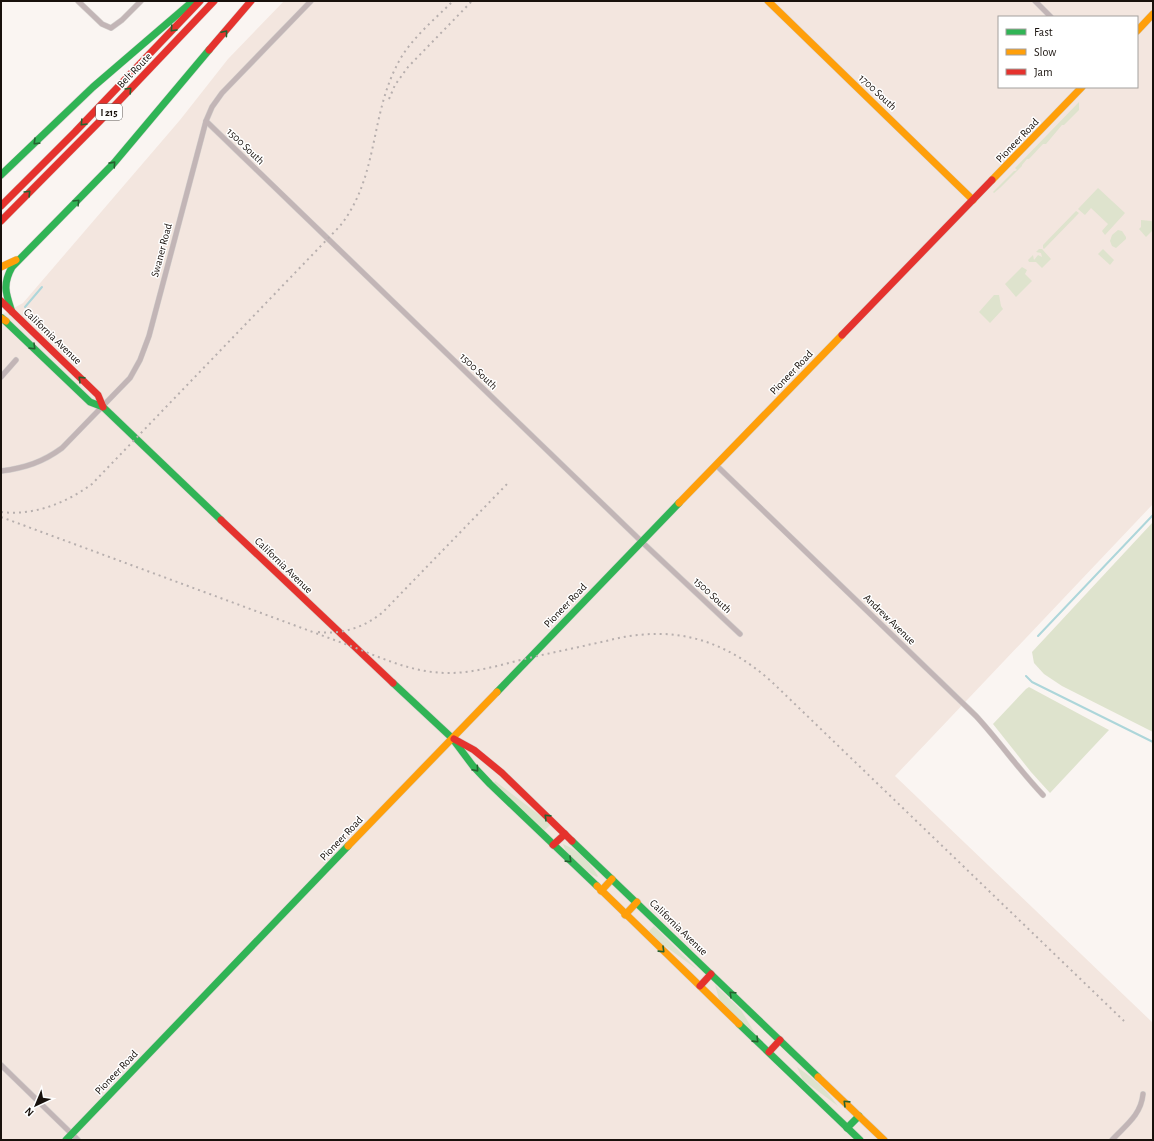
<svg xmlns="http://www.w3.org/2000/svg" width="1154" height="1141" font-family="'Alegreya Sans',sans-serif">
	<style>
		.built { fill: #f3e6df; fill-rule: evenodd }
		.green { fill: #dee3cd }
		.lines { fill: none; stroke-linecap: round; stroke-linejoin: round }
		.stream { stroke: #add6da; stroke-width: 2 }
		.street-casing { stroke: #d5d1ce; stroke-width: 6 }
		.fast-casing { stroke: #d5d1ce; stroke-width: 8 }
		.slow-casing { stroke: #d5d1ce; stroke-width: 8 }
		.jam-casing { stroke: #d5d1ce; stroke-width: 8 }
		.street { stroke: #c2b5b6; stroke-width: 5 }
		.fast { stroke: #30b455; stroke-width: 7 }
		.slow { stroke: #ff9f0a; stroke-width: 7 }
		.jam { stroke: #e5322d; stroke-width: 7 }
		.rail { stroke: #b7afae; stroke-width: 2; stroke-dasharray: 2 4; stroke-linecap: butt }
		.oneway { stroke: #246230 }
		.labels { text-anchor: middle; stroke-width: 3; stroke-linejoin: round; paint-order: stroke }
		.shield { fill: #fff; stroke: #5d5855; stroke-width: 1 }
		.shield-label { font-size: 10px; font-weight: bold; fill: #18110c }
		.street-label { font-size: 11px; fill: #18110c; stroke: #fff }
	</style>
	<rect width="100%" height="100%" fill="#faf5f2"/>
	<path class="built" d="M284,1h869v503l-258,272 258,247v117h-1152v-825l22,-12 157,-183 48,-61zM999,17h138v70h-138z"/>
	<g class="green">
		<path d="M1079,102v8l-15,15h-2l-16,19h-3l-14,15h-2l-5,6v1l-21,21 -7,6 -1,-1 21,-21h1l2,-1 -2,-2z"/>
		<path d="M1098,188l27,25 -20,22 -3,-4 6,-7 -17,-16 -6,7 -7,-6z"/>
		<path d="M1076,211l3,2 -35,36 -1,-1v-3z"/>
		<path d="M1141,220l10,1 2,1v8l-7,7 -7,-8 2,-2z"/>
		<path d="M1118,230l4,1 4,6v2l-10,9 -4,-2 -2,-5 2,-6z"/>
		<path d="M1039,249h3l9,10 -9,9 -6,-6h-7l-1,-2 5,-5 1,5 4,-5 4,2 -1,-4 -5,-1z"/>
		<path d="M1103,249l11,11 -4,5 -12,-11z"/>
		<path d="M1022,267l5,3 -2,4 7,7 -16,16 -11,-13z"/>
		<path d="M994,295h5l2,11 2,3 -13,14 -11,-11z"/>
		<path d="M1153,522v210l-91,-46 -18,-12 -10,-11 -2,-11z"/>
		<path d="M1029,687l80,43 -59,63 -19,-21 -38,-48 33,-35z"/>
		<path d="M495,781l47,36 8,8 -6,6 -50,-48z"/>
		<path d="M563,844c16,7 26,17 35,32l-1,1c-13,-7 -30,-19 -34,-33z"/>
		<path d="M654,926l44,44 -36,-26 -13,-13z"/>
		<path d="M715,985l26,25 15,25 -37,-36z"/>
		<path d="M797,1067c18,12 29,23 41,39l-35,-26z"/>
	</g>
	<g class="lines">
		<g class="stream">
			<path d="M25,307l17,-20"/>
			<path d="M1038,636l115,-121"/>
			<path d="M1026,676l6,6 121,60"/>
		</g>
		<defs>
			<g id="street">
				<path d="M78,1l24,23 9,4 11,-8 19,-19"/>
				<path d="M1035,1l16,16"/>
				<path d="M206,121l436,421 98,92"/>
				<path d="M1,377l15,-17"/>
				<path d="M716,465l260,251c24,26 43,54 67,79"/>
				<path d="M1,471c24,-3 42,-9 61,-23l68,-70 10,-18 9,-24 57,-215 6,-14 10,-14 89,-92"/>
				<path d="M1,1065l77,75"/>
				<path d="M1112,1140c14,-15 29,-25 31,-46"/>
			</g>
			<g id="fast">
				<path d="M1,175l92,-88 100,-86"/>
				<path d="M12,312c-6,-18 -10,-27 0,-45l102,-104 95,-113"/>
				<path d="M2,318l88,84 13,5 118,113"/>
				<path d="M393,683l59,55 21,28 17,18 107,102"/>
				<path d="M497,692l182,-189"/>
				<path d="M572,841l246,236"/>
				<path d="M739,1024l121,116"/>
				<path d="M847,1128l12,-12"/>
				<path d="M66,1140l282,-294"/>
			</g>
			<g id="slow">
				<path d="M768,1l205,199"/>
				<path d="M1137,31l16,-17"/>
				<path d="M992,180l90,-93"/>
				<path d="M1,267l15,-7"/>
				<path d="M1,318l5,3"/>
				<path d="M679,503l163,-168"/>
				<path d="M348,846l149,-154"/>
				<path d="M597,886l142,138"/>
				<path d="M601,891l11,-12"/>
				<path d="M625,915l12,-13"/>
				<path d="M818,1077l66,63"/>
			</g>
			<g id="jam">
				<path d="M209,50l42,-49"/>
				<path d="M1,206l74,-74 125,-131"/>
				<path d="M1,221l99,-100 114,-120"/>
				<path d="M1,301l97,94 5,12"/>
				<path d="M842,335l150,-155"/>
				<path d="M221,520l172,163"/>
				<path d="M454,739l20,11 28,23 70,68"/>
				<path d="M553,845l12,-11"/>
				<path d="M700,986l11,-12"/>
				<path d="M769,1052l11,-12"/>
			</g>
		</defs>
		<use href="#street" class="street-casing"/>
		<use href="#fast" class="fast-casing"/>
		<use href="#slow" class="slow-casing"/>
		<use href="#jam" class="jam-casing"/>
		<use href="#street" class="street"/>
		<use href="#fast" class="fast"/>
		<use href="#slow" class="slow"/>
		<use href="#jam" class="jam"/>
		<g class="rail">
			<path d="M389,99l6,-14 13,-18 64,-66"/>
			<path d="M1,512c33,4 65,-9 91,-28l248,-258c38,-48 30,-107 56,-159 12,-26 37,-46 57,-66"/>
			<path d="M1,517l355,131c30,12 59,25 93,25 27,0 54,-9 80,-15 21,-5 42,-9 63,-14 16,-3 31,-8 47,-9 52,-6 95,13 133,47l352,339"/>
			<path d="M318,632c24,3 47,-5 65,-20l126,-130"/>
		</g>
	</g>
	<defs><path id="oneway-chevron" d="M-2-3.5L2.5 0L-2 3.5" fill="none" stroke-width="1.6" stroke-linecap="round" stroke-linejoin="round"/></defs>
	<g class="oneway">
		<use href="#oneway-chevron" transform="translate(173 29) rotate(133)"/>
		<use href="#oneway-chevron" transform="translate(225 33) rotate(-50)"/>
		<use href="#oneway-chevron" transform="translate(129 90) rotate(-46)"/>
		<use href="#oneway-chevron" transform="translate(83 123) rotate(134)"/>
		<use href="#oneway-chevron" transform="translate(36 142) rotate(136)"/>
		<use href="#oneway-chevron" transform="translate(113 164) rotate(-48)"/>
		<use href="#oneway-chevron" transform="translate(28 193) rotate(-45)"/>
		<use href="#oneway-chevron" transform="translate(77 202) rotate(-45)"/>
		<use href="#oneway-chevron" transform="translate(33 347) rotate(44)"/>
		<use href="#oneway-chevron" transform="translate(81 379) rotate(-136)"/>
		<use href="#oneway-chevron" transform="translate(476 769) rotate(49)"/>
		<use href="#oneway-chevron" transform="translate(547 817) rotate(-136)"/>
		<use href="#oneway-chevron" transform="translate(569 860) rotate(44)"/>
		<use href="#oneway-chevron" transform="translate(662 950) rotate(44)"/>
		<use href="#oneway-chevron" transform="translate(732 994) rotate(-136)"/>
		<use href="#oneway-chevron" transform="translate(756 1040) rotate(44)"/>
		<use href="#oneway-chevron" transform="translate(846 1103) rotate(-136)"/>
	</g>
	<g class="labels">
		<rect class="shield" x="96" y="104" width="26" height="16" rx="3"/>
		<g class="shield-label">
			<text x="109" y="116">I 215</text>
		</g>
		<g class="street-label">
			<text transform="translate(134 70) rotate(-46)" y="4">Belt Route</text>
			<text transform="translate(878 92) rotate(43)" y="4">1700 South</text>
			<text transform="translate(1017 140) rotate(-46)" y="4">Pioneer Road</text>
			<text transform="translate(246 146) rotate(44)" y="4">1500 South</text>
			<text transform="translate(161 250) rotate(-75)" y="4">Swaner Road</text>
			<text transform="translate(53 336) rotate(44)" y="4">California Avenue</text>
			<text transform="translate(479 371) rotate(44)" y="4">1500 South</text>
			<text transform="translate(791 372) rotate(-46)" y="4">Pioneer Road</text>
			<text transform="translate(284 565) rotate(44)" y="4">California Avenue</text>
			<text transform="translate(713 595) rotate(43)" y="4">1500 South</text>
			<text transform="translate(565 605) rotate(-46)" y="4">Pioneer Road</text>
			<text transform="translate(890 619) rotate(44)" y="4">Andrew Avenue</text>
			<text transform="translate(341 838) rotate(-46)" y="4">Pioneer Road</text>
			<text transform="translate(679 927) rotate(44)" y="4">California Avenue</text>
			<text transform="translate(116 1072) rotate(-46)" y="4">Pioneer Road</text>
		</g>
	</g>
	<rect width="1154" height="1141" fill="none" stroke="#18110c" stroke-width="4"/>
	<rect x="998" y="16" width="140" height="72" fill="#ffffff" stroke="#a3a09e"/>
	<rect x="1006" y="29" width="20" height="6" fill="#30b455" stroke="#a3a09e"/>
	<text x="1034" y="36" font-size="12" fill="#18110c">Fast</text>
	<rect x="1006" y="49" width="20" height="6" fill="#ff9f0a" stroke="#a3a09e"/>
	<text x="1034" y="56" font-size="12" fill="#18110c">Slow</text>
	<rect x="1006" y="69" width="20" height="6" fill="#e5322d" stroke="#a3a09e"/>
	<text x="1034" y="76" font-size="12" fill="#18110c">Jam</text>
	<g transform="translate(36 1105) rotate(224)" stroke="#ffffff" stroke-width="3" paint-order="stroke">
	<path d="M0-3L7 15L0 10L-7 15Z" fill="#18110c"/>
	<text y="-6" font-size="11" font-weight="bold" text-anchor="middle" fill="#18110c">N</text>
	</g>
</svg>
